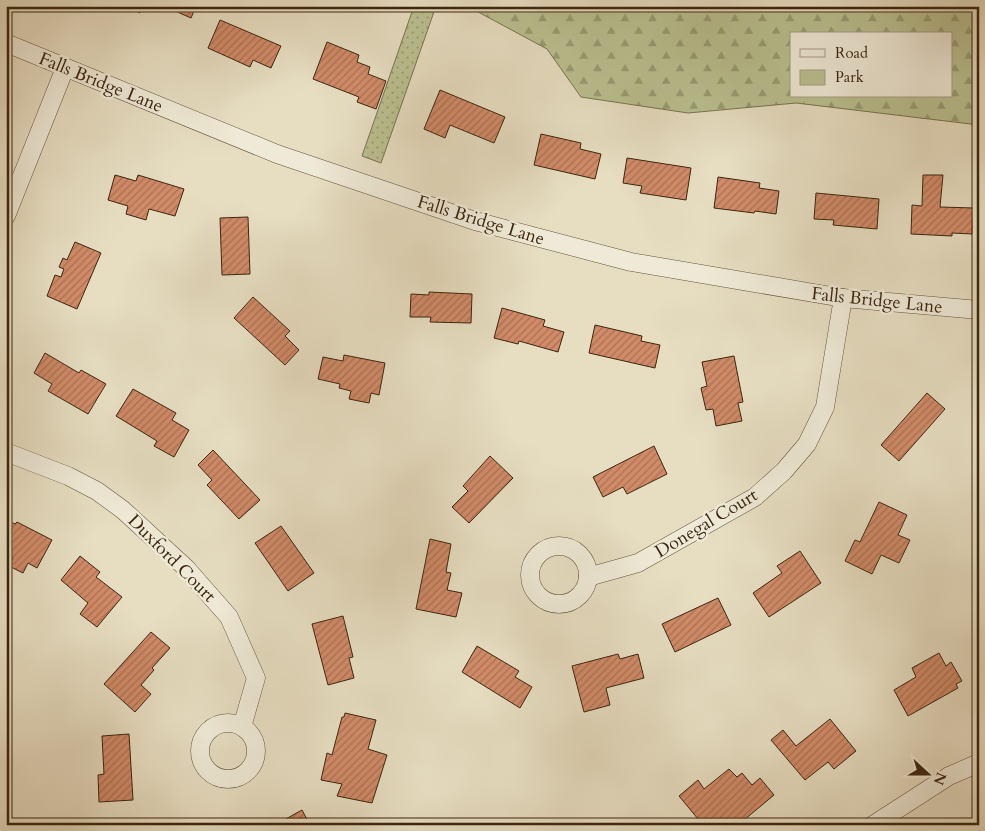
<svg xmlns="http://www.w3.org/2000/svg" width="985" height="831" font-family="Cardo,serif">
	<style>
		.green { fill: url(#green-dots); stroke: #7a7250 }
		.forest { fill: url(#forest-firs); stroke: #7a7250; fill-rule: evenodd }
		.building { fill: url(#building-hatch); stroke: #3b250f }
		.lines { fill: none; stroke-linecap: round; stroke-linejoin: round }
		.street-casing { stroke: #66533c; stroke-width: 19 }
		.street { stroke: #efead7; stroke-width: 18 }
		.labels { text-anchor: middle; stroke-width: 5; stroke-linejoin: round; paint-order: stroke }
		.street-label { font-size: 18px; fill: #3b250f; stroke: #efead7 }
	</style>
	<defs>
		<pattern id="green-dots" width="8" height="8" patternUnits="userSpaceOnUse" patternTransform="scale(1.25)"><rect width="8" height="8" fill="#bac090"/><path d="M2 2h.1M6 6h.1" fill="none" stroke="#989c74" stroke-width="1.8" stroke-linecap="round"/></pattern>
		<pattern id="forest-firs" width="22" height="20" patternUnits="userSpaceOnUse" patternTransform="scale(1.25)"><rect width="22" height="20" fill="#bac090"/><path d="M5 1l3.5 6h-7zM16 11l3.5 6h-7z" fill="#989c74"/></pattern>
		<pattern id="building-hatch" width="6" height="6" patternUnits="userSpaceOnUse" patternTransform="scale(1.25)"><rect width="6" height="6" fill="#d18b68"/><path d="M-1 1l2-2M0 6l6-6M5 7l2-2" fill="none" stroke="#ab7154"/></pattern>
	</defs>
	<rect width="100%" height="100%" fill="#e7dec2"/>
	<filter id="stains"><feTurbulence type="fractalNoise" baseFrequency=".004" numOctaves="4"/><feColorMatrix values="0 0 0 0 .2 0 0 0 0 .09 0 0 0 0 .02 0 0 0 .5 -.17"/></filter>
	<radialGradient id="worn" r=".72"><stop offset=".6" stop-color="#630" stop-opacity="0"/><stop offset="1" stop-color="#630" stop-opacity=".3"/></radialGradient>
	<path class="green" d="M414,6h22l-55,157 -19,-7z"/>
	<path class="forest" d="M467,6h512v119l-183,-22 -108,10 -107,-16 -34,-48zM791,34h160v62h-160z"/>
	<g class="building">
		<path d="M126,6h17l-3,7z"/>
		<path d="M155,6h41l-5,12 -25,-11 -2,3z"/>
		<path d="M220,20l61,26 -10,22 -18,-8 -3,7 -42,-19z"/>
		<path d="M327,42l32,13 -2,7 13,5 -2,7 18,7 -10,28 -19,-7 2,-5 -46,-18z"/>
		<path d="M440,90l65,27 -11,26 -44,-18 -5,13 -21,-9z"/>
		<path d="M541,134l40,9 -1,6 21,5 -6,25 -61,-14z"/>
		<path d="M627,158l64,10 -5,32 -46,-7 2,-7 -19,-3z"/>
		<path d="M115,175l21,6 2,-6 46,14 -9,27 -26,-7 -3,11 -20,-6 2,-8 -20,-6z"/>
		<path d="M923,175h20l-3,32 34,1 -2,26 -20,-1v3l-41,-2 1,-29 10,1z"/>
		<path d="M718,177l42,6 -1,5 20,3 -3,23 -21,-3 -1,2 -40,-5z"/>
		<path d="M816,193l63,6 -2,30 -44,-4 1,-5 -20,-1z"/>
		<path d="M248,217l2,57 -28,1 -2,-57z"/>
		<path d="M75,242l26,11 -24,56 -30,-13 8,-21 6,2 3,-8 -5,-2 4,-9 4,2z"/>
		<path d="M429,292l43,2 -1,29 -41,-1 1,-5h-21l1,-23 18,1z"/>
		<path d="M253,297l37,34 -5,5 14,14 -14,15 -51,-47z"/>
		<path d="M502,308l43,12 -2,6 21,6 -6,20 -39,-11 -1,3 -24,-6z"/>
		<path d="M595,325l47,11 -1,5 19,4 -5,23 -66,-15z"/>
		<path d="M45,353l34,20 2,-3 25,14 -18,30 -40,-23 4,-7 -18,-11z"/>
		<path d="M344,355l41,8 -6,32 -8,-2 -2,10 -20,-4 2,-8 -12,-3 1,-4 -22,-5 5,-22 20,4z"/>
		<path d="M734,356l9,46 -5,1 4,18 -26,5 -3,-17 -7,1 -5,-22 6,-2 -5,-24z"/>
		<path d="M133,389l43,24 -4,7 17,10 -15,27 -20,-11 3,-5 -41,-25z"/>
		<path d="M927,393l18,16 -46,52 -18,-16z"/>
		<path d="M654,446l13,28 -40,20 -4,-7 -20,10 -10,-20z"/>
		<path d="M213,450l47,50 -21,19 -32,-34 5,-5 -14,-15z"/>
		<path d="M490,456l23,22 -44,45 -17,-16 16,-16 -5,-5z"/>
		<path d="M879,502l28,13 -9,20 12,5 -11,23 -18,-8 -9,19 -27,-13 10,-21 5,2z"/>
		<path d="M6,520l9,4 2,-2 35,18 -15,28 -9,-5 -5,10 -14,-7 4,-8 -7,-3z"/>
		<path d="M281,526l33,47 -26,18 -33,-48z"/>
		<path d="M430,539l21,5 -5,28 5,1 -4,17 15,3 -6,24 -40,-8z"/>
		<path d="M800,551l21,32 -52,34 -16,-24 29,-20 -5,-7z"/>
		<path d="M80,556l20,16 -4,5 26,20 -25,30 -17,-13 8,-11 -27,-23z"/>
		<path d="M718,598l13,27 -56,27 -13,-28z"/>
		<path d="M343,616l10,41 -4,1 5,20 -26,7 -16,-61z"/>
		<path d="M151,632l19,16 -18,20 2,2 -13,15 10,9 -16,18 -31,-28z"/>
		<path d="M477,646l42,25 -4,6 17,10 -12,21 -58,-36z"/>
		<path d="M939,653l7,13 5,-4 11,19 -6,3 2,4 -50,28 -14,-26 22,-13 -4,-9z"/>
		<path d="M618,654l2,5 18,-5 6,24 -38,10 4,17 -26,7 -12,-46z"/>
		<path d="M345,713l31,7 -8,29 19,6 -15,48 -35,-7 5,-12 -21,-4 6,-27 5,2 10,-38h2z"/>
		<path d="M830,719l26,32 -22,18 -6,-7 -23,18 -34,-40 12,-10 13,16z"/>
		<path d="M129,734l4,66 -34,2 -1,-27 6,-1 -2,-38z"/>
		<path d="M729,769l8,8 5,-4 10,12 8,-7 14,17 -36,30h-35l-24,-29 19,-16 6,9z"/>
		<path d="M302,810l8,15h-35z"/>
	</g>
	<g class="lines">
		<defs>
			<g id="street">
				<path d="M6,43l271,111 198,67 156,41 212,36 136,12"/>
				<path d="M6,216l59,-148"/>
				<path d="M6,452l62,24 29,15 26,19 63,58 43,49 27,61 -14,49"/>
				<circle cx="559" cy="575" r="29"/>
				<path d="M588,577l50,-14 117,-66 29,-26 23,-27 18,-37 18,-109"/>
				<circle cx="228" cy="751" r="28"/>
				<path d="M873,825l76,-49 30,-13"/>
			</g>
		</defs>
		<use href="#street" class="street-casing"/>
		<use href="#street" class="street"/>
	</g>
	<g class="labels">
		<g class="street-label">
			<text transform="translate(101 82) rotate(22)" y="6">Falls Bridge Lane</text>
			<text transform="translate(481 220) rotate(17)" y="6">Falls Bridge Lane</text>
			<text transform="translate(877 300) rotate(6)" y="6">Falls Bridge Lane</text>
			<text transform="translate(706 523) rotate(-31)" y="6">Donegal Court</text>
			<text transform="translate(172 558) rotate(45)" y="6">Duxford Court</text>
		</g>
	</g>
	<rect width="985" height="831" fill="none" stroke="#e7dec2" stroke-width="25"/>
	<rect x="8" y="8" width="970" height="816" fill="none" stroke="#3b250f" stroke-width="2.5"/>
	<rect x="12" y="12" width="960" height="806" fill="none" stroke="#3b250f"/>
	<rect x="790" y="32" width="162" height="65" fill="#efead7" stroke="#a79b87"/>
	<rect x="800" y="49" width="25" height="8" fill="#efead7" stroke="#a79b87"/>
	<text x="835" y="58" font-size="15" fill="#3b250f">Road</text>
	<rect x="800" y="70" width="25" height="15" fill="#bac090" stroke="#a79b87"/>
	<text x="835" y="82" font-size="15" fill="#3b250f">Park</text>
	<g transform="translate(928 774) rotate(111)" stroke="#efead7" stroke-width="4" paint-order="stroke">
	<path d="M0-4L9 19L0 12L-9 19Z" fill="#3b250f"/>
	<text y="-8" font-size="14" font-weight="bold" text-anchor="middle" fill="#3b250f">N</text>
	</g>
	<rect width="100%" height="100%" filter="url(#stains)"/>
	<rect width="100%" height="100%" fill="url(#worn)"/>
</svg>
